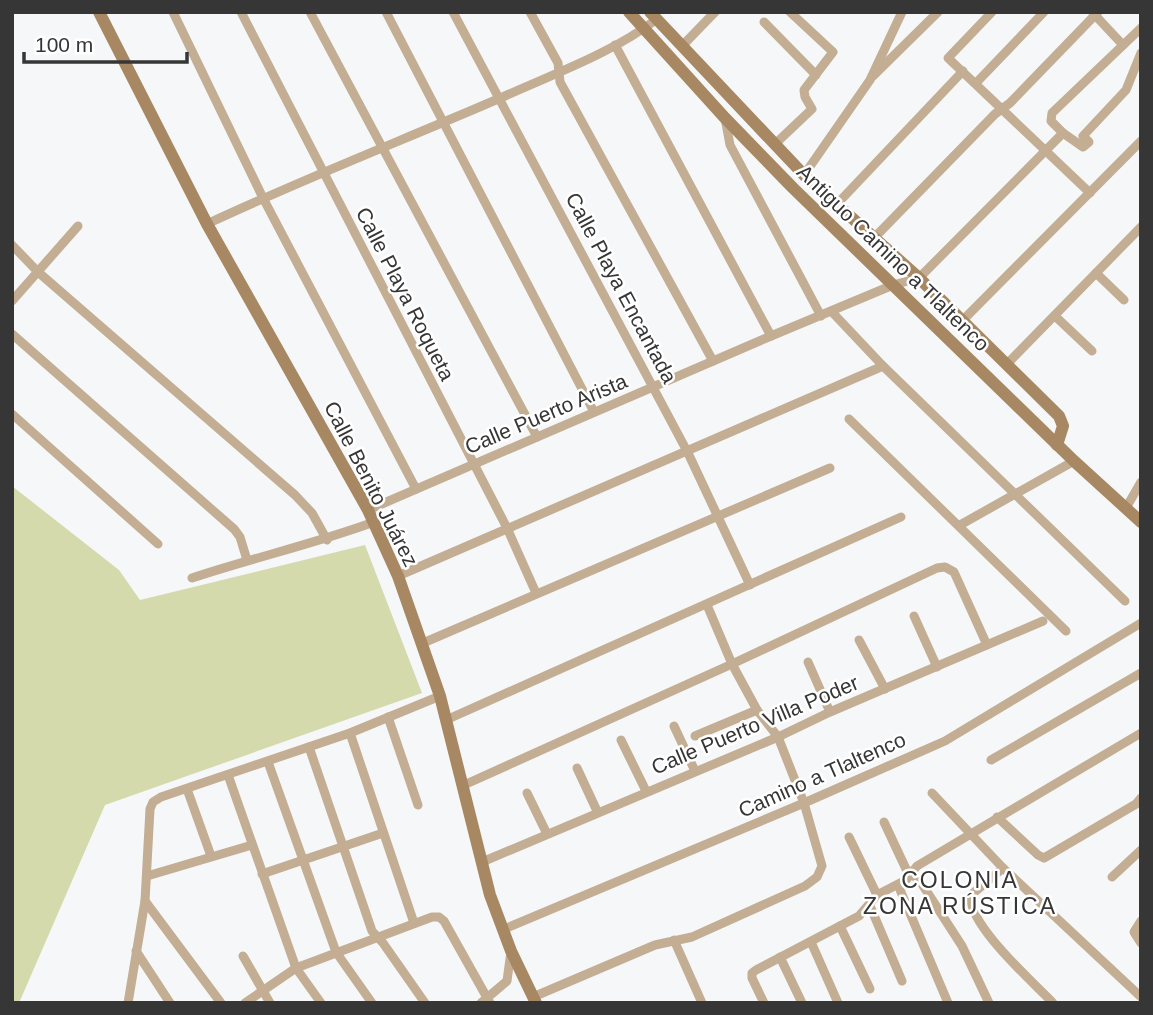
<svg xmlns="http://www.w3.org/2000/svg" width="1153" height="1015" font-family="Helvetica,sans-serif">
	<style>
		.green { fill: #d5daad }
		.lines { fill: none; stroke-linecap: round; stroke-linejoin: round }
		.street { stroke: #c3ad93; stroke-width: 9 }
		.secondary { stroke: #a88862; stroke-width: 12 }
		.labels { text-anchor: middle; stroke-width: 5; stroke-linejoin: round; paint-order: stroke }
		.street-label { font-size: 21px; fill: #363636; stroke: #fff }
		.neighbourhood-label { font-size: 23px; letter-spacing: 2px; fill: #363636; stroke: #fff }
	</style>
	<rect width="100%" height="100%" fill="#f6f7f8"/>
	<path class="green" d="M12,486l107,84 21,30 225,-55 57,148 -317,112 -86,198h-7z"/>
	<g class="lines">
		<g class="street">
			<path d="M173,12l90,186 153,291"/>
			<path d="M241,12l266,516 29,65"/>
			<path d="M310,12l227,425"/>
			<path d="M386,12l208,400"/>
			<path d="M453,12l235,441 62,132"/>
			<path d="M530,12l28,51 2,19 153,279"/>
			<path d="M992,12l-44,46 142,135"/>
			<path d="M1093,13l30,32"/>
			<path d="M764,22l52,53"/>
			<path d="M615,45l156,291"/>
			<path d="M683,45l32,-33"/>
			<path d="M873,76l65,-64"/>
			<path d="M977,82l67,-70"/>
			<path d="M725,118l5,27 91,171"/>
			<path d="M1063,133l20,14 6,-5 -6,-6 43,-46 15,-37"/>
			<path d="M774,145l38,-36 -7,-12 -1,-7 29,-38 -43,-40"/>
			<path d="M804,175l66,-95 32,-68"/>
			<path d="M837,204l126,-133"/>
			<path d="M207,224c98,-46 199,-85 298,-128 51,-23 107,-43 152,-77"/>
			<path d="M874,238l121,-124 15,-11 88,-91"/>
			<path d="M12,245l26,27 257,223 17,18 15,27"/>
			<path d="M1096,273l28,27"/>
			<path d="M12,301l66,-75"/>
			<path d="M832,312l51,54 242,235"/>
			<path d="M1055,316l37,35"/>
			<path d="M962,321l179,-180"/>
			<path d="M12,334l222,195 6,8 7,23"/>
			<path d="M1007,364l134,-137"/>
			<path d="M12,414l146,130"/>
			<path d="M849,419l217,212"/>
			<path d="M1126,508l15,-26"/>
			<path d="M368,510l403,-174 122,-51 26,-7 144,-145 -12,-12 1,-8 89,-85"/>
			<path d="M960,525l114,-64"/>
			<path d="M398,576l485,-210"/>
			<path d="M192,578c60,-20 122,-34 182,-56"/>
			<path d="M914,616l23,51"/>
			<path d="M859,640l26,49"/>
			<path d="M423,643l407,-175"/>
			<path d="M808,662l22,50"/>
			<path d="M388,717l30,88"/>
			<path d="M446,720l455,-203"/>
			<path d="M674,726l21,45"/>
			<path d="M350,733l64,190"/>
			<path d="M695,736l62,-26"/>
			<path d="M621,740l25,51"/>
			<path d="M309,747l63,184 11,12 42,60"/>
			<path d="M991,760l150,-87"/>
			<path d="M268,762l68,190 36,51"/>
			<path d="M577,768l20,43"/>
			<path d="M228,775l68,193 25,35"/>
			<path d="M464,785l268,-121 205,-96 8,-1 9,5 33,73"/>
			<path d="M187,789l24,67"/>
			<path d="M527,793l20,41"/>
			<path d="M932,793l71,75 138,129"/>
			<path d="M997,817l41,38 6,3 92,-54 5,-6"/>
			<path d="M884,822l22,47 14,12 42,65 27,57"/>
			<path d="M849,837l28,58"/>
			<path d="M482,862l296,-125 52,-25 213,-91"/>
			<path d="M1003,868l-32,27c-5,28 63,88 82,108"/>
			<path d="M262,874l121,-41"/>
			<path d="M147,876l105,-31"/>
			<path d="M1112,877l29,-27"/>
			<path d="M898,885l50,118"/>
			<path d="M145,901l76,102"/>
			<path d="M870,906l32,75"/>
			<path d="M1141,921l-7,11 7,11"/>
			<path d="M840,926l30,63"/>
			<path d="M502,930l302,-127 141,-62 196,-118"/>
			<path d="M674,940l28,63"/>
			<path d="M811,942l27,61"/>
			<path d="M136,951l34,52"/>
			<path d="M243,956l27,47"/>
			<path d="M780,957l22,46"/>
			<path d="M533,997l122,-52 37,-8 113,-51 12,-9 5,-11 -18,-63 -26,-66 -21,-27 -25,-46 -25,-59"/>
			<path d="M128,1003l17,-102 5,-92 3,-7 8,-5 189,-64 90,-37"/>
			<path d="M245,1003l51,-35 136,-51h7l5,4 46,82"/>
			<path d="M481,1003l26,-22 4,-30"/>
			<path d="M764,1003l-12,-25v-5l4,-3 103,-54 18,-21 29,-15 11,-14 224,-133"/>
		</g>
		<g class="secondary">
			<path d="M99,12l108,212 161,286 30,66 42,120 50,199 21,56 25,52"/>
			<path d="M629,12l96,106 68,70 281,273 67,61"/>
			<path d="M650,12l154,163 115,103 140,138 4,10 -6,19"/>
		</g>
	</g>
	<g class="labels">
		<g class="street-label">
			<text transform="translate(893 258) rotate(44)" y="7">Antiguo Camino a Tlaltenco</text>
			<text transform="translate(621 288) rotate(62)" y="7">Calle Playa Encantada</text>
			<text transform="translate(405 294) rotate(63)" y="7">Calle Playa Roqueta</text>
			<text transform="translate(546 414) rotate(-23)" y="7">Calle Puerto Arista</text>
			<text transform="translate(371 484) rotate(63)" y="7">Calle Benito Juárez</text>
			<text transform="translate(755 725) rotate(-23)" y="7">Calle Puerto Villa Poder</text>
			<text transform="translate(822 775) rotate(-24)" y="7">Camino a Tlaltenco</text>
		</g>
		<g class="neighbourhood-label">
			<text x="960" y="888">COLONIA<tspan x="960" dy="26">ZONA RÚSTICA</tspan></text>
		</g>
	</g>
	<rect width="1153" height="1015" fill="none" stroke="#363636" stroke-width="28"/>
	<path d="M24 52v10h163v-10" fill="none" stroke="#363636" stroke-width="3.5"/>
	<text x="35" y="52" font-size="21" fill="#363636" stroke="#ffffff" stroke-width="5" paint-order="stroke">100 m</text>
</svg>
